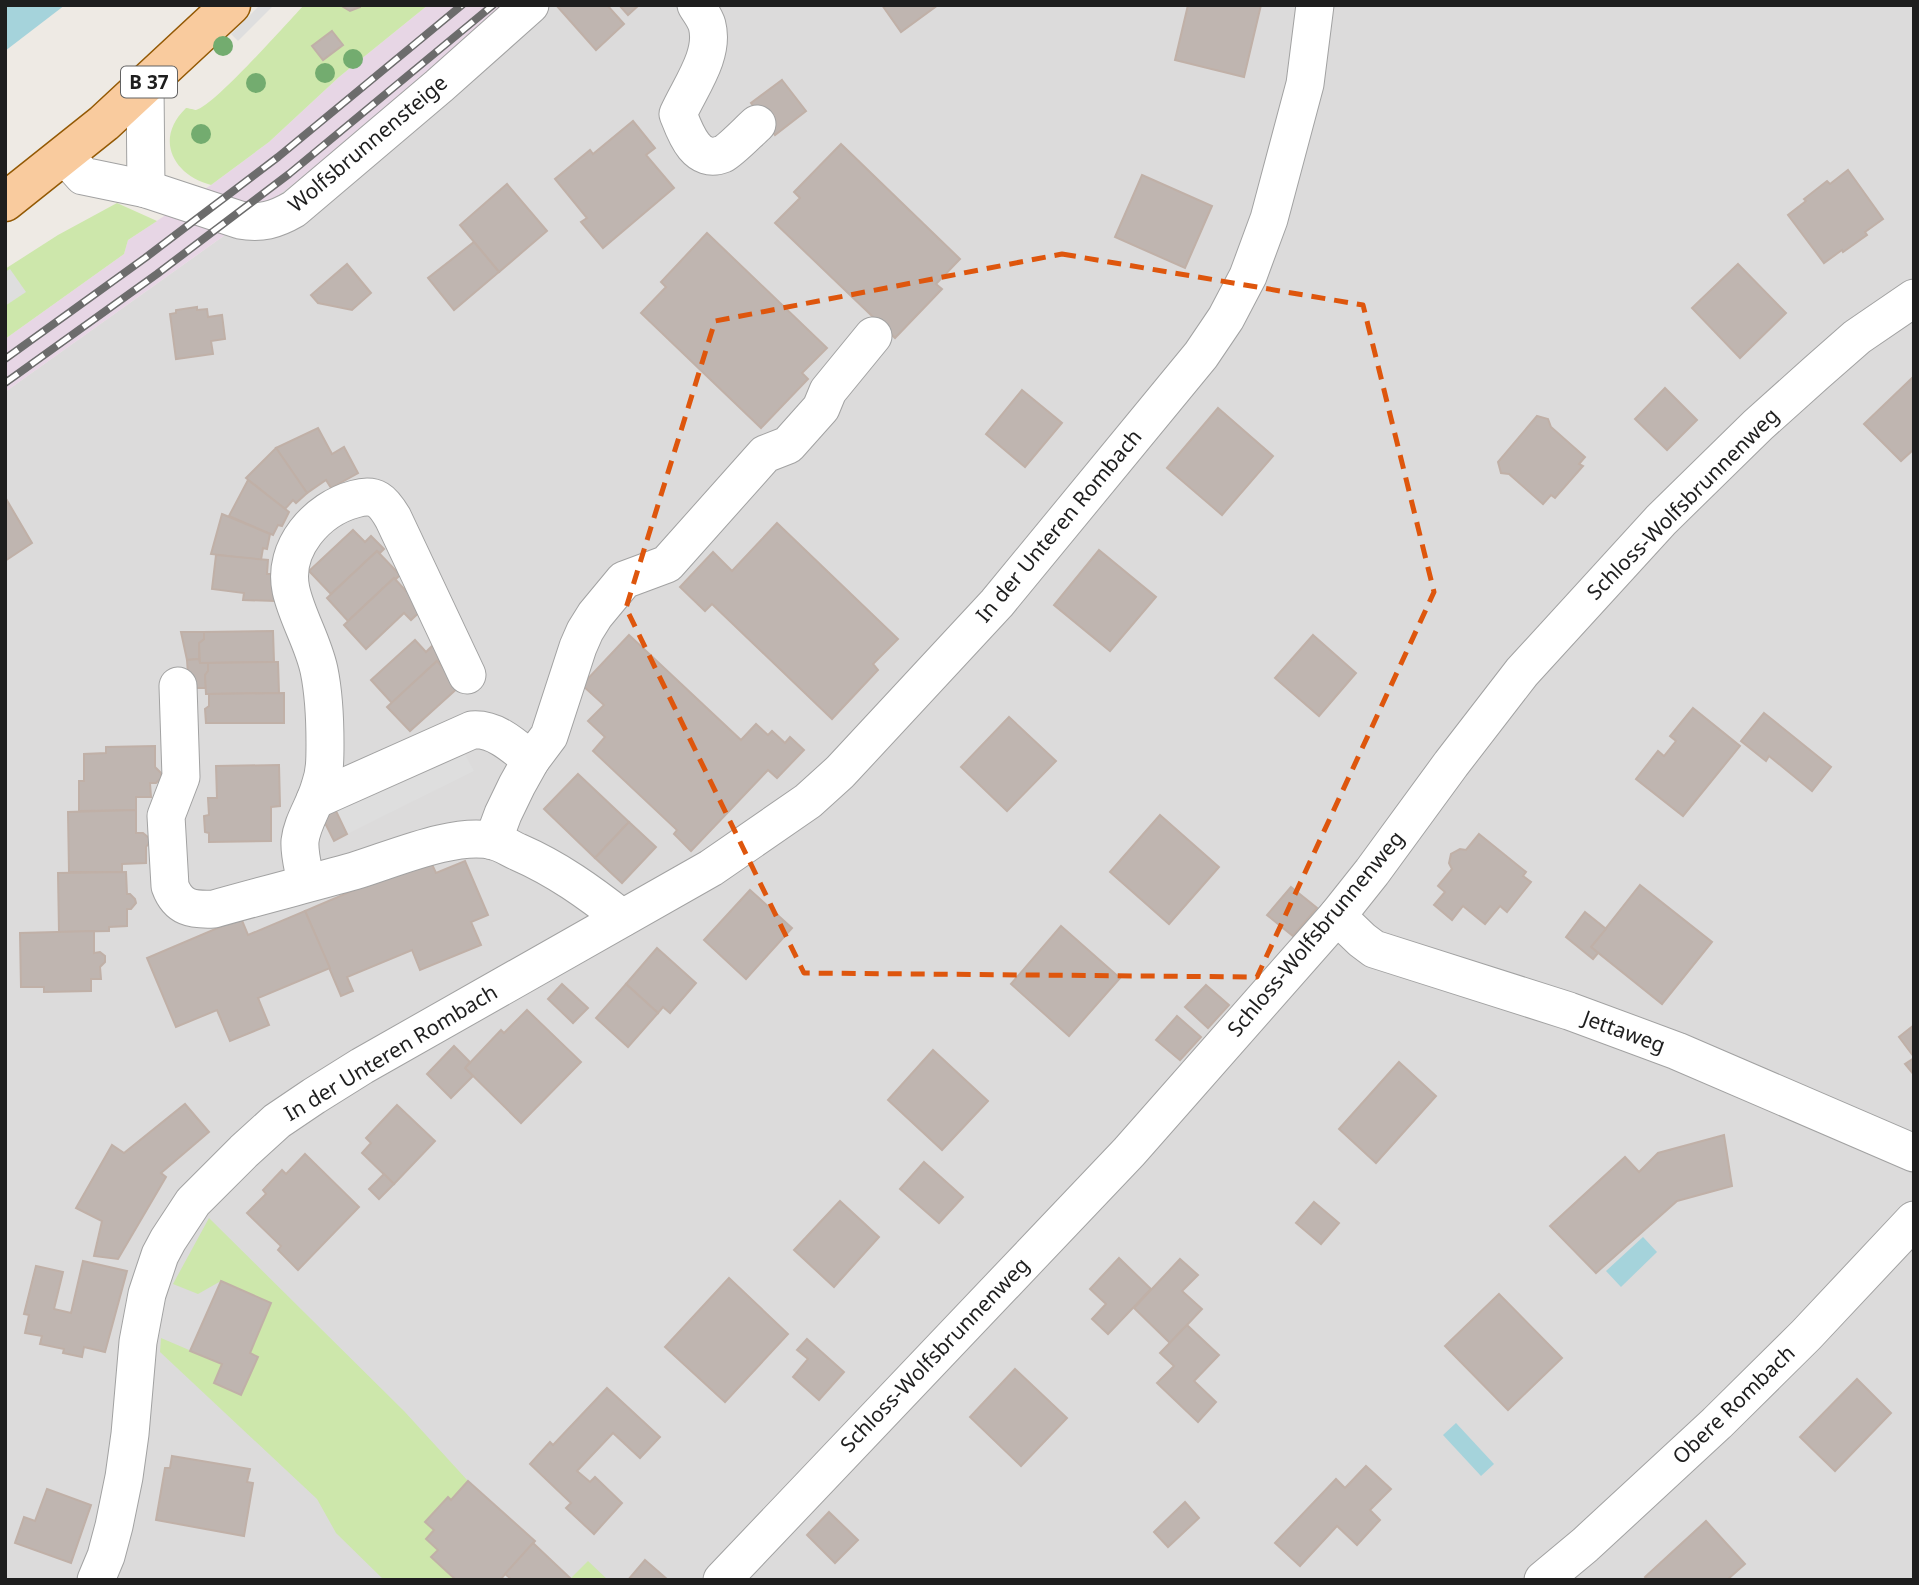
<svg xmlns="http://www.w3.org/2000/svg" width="1919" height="1585" font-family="'Noto Sans',sans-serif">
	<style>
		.residential { fill: #dcdbdb }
		.industrial { fill: #e7d6e5 }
		.grass { fill: #cde7ab }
		.parking { fill: #dedede }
		.water { fill: #a5d3db }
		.building { fill: #bfb5b0; stroke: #c0b0a7; stroke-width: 2 }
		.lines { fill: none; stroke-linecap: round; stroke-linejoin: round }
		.minor-casing { stroke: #a2a2a2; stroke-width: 39 }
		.major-casing { stroke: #935904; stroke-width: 41 }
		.minor { stroke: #fff; stroke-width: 37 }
		.major { stroke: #f9cb9e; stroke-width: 38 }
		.rail-casing { stroke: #6c6c6c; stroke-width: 8 }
		.rail { stroke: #fff; stroke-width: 5; stroke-dasharray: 16; stroke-linecap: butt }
		.tree { fill: #73ac6f }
		.marked { fill: none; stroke: #de560d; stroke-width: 5; stroke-dasharray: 14 9; stroke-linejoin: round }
		.labels { text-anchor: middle; stroke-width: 5; stroke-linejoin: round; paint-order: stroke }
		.shield { fill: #fff; stroke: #626262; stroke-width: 2 }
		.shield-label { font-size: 19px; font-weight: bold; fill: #1e1e1e }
		.street-label { font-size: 21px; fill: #1e1e1e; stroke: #fff }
	</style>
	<rect width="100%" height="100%" fill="#eeeae4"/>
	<path class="residential" d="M513,5h1401v1575h-1909v-1188l227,-162z"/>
	<path class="industrial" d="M428,5h83l-165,140 -114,85 -227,162v-53l119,-85 4,-14 83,-55 58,-43 70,-65z"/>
	<g class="grass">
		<path d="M304,5h124l-89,72 -70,65 -58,43c-38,-10 -57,-46 -25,-77 2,0 9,2 10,2 17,-3 92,-88 108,-105z"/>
		<path d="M117,203l40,18 -29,19 -4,14 -119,85v-70l53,-34z"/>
		<path d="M209,1218l195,193 64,70 -17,19 -3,-2 -23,24 9,8 -8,9 12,11 -6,7 24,23h-72l-48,-47 -19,-34 -157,-147 1,-14 61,26 -8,19 27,12 17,-38 -8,-4 21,-50 -50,-22 -23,13 -25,-10z"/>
		<path d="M588,1561l20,19h-39z"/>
	</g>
	<g class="parking">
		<path d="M260,5h14l-36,36 -7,-7z"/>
		<path d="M10,269l16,23 -21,14v-34z"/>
		<path d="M462,748l12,23 -127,63 -11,-23z"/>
	</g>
	<g class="water">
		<path d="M5,5h60l-60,46z"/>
		<path d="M1643,1237l14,15 -36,35 -15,-16z"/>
		<path d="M1456,1423l38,41 -13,12 -38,-41z"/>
	</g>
	<g class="building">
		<path d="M340,5h20v2l-10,4z"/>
		<path d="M556,5h51l17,19 -28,26z"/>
		<path d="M619,5h20l-11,10z"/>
		<path d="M882,5h56l-37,27z"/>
		<path d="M1188,5h73l-17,72 -69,-17z"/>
		<path d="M332,31l11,14 -20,15 -11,-14z"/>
		<path d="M782,80l24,31 -31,24 -24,-32z"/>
		<path d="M633,121l22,27 -9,7 28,33 -71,60 -22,-26 6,-4 -32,-39 35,-29 3,4z"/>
		<path d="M841,144l119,115 -24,25 6,5 -47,49 -120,-115 25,-25 -6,-6z"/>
		<path d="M1848,170l35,49 -18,13 2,3 -24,17 -1,-2 -18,13 -36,-48 18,-14 -2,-2 23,-18 3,3z"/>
		<path d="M1142,175l70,31 -27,62 -70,-31z"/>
		<path d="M507,184l40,47 -48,41 -39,-47z"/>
		<path d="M707,233l120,115 -25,25 6,6 -47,49 -120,-115 25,-26 -5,-5z"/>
		<path d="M474,242l25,30 -45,38 -26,-32z"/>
		<path d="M347,264l24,29 -19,17 -34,-7 -7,-8z"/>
		<path d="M1738,264l48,49 -46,45 -48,-50z"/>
		<path d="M197,307v3l10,-1 1,8 14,-2 3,24 -14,2 2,13 -37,5 -6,-45 6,-1v-3z"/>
		<path d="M1914,376v73l-13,12 -37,-37z"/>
		<path d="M1665,388l32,32 -30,30 -32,-31z"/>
		<path d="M1022,390l40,33 -37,44 -39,-33z"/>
		<path d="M1218,408l55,48 -51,59 -55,-47z"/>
		<path d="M1537,416l11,3 3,8 34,30 -6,7 4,2 -28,32 -4,-3 -8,9 -34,-30 -8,-1 -3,-11z"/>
		<path d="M318,428l14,26 12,-7 14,26 -27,15 -5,-8 -19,13 -31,-45z"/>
		<path d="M276,448l31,45 -11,10 -3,-3 -8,9 -39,-31z"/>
		<path d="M248,480l41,32 -7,14 -4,-1 -5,10 -44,-19z"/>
		<path d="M5,497l27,46 -27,18z"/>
		<path d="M222,514l48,20 -3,15 -4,-1 -2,12 -50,-6z"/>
		<path d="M777,523l121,116 -25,25 5,6 -46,49 -120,-115 -7,7 -25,-24 33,-35 19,19z"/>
		<path d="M353,530l12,12 6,-6 13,13 -4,4 -3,-2 -46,43 -22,-23z"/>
		<path d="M1099,550l57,47 -46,54 -56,-46z"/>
		<path d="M377,551l23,24 -4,4 -2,-1 -46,43 -21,-23z"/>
		<path d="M216,555l52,5 -1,14h10l-2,27 -32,-1 1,-7 -32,-4z"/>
		<path d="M394,578l12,13 3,-3 17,18 -15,14 -7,-7 -38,36 -22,-24z"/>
		<path d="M273,631l1,31 -74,1 -1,-20 5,-4v-7z"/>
		<path d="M181,632h23v7l-5,4v16l-12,1z"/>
		<path d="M629,635l112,105 15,-16 12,11 4,-4 13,12 5,-6 14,13 -27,28 -9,-8 -77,81 -17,-17 3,-4 -84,-79 12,-14 -17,-16 16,-16 -22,-20z"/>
		<path d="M1313,635l43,38 -37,43 -44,-38z"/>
		<path d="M415,640l11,12 6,-6 13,13 -5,5 -3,-3 -45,42 -21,-23z"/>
		<path d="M199,659l1,4h8v8l-3,4 1,13h-17l-2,-28z"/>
		<path d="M437,661l23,25 -50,45 -23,-24z"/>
		<path d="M274,662h4l1,31 -73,1 -1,-19 3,-4v-8z"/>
		<path d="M284,693v30h-78l-1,-14 4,-3v-12z"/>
		<path d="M1693,708l47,38 -57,70 -47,-37 22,-28 6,5 12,-15 -6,-5z"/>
		<path d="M1764,713l67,54 -19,24 -43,-35 -3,5 -25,-20z"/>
		<path d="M1009,717l47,44 -49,50 -46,-44z"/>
		<path d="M155,746v21l6,6v5l-5,5h-6l1,14h-15v13l-57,1v-30h5v-27l22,-1v-6z"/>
		<path d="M279,765l1,41 -9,1v34l-62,1v-9l-4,-1 -1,-16 5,-1 -1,-17h9l-1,-32z"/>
		<path d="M578,774l51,48 -34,36 -51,-49z"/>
		<path d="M335,809l12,25 -13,7 -13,-26z"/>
		<path d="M136,810v23h7l6,5v5l-3,4v16l-24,1v8h-53l-1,-60z"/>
		<path d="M1160,815l59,52 -50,57 -59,-52z"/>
		<path d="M629,822l27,25 -34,36 -27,-25z"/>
		<path d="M1479,834l47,38 -3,4 8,6 -24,30 -7,-6 -15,18 -22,-18 -11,14 -18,-15 11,-13 -7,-6 14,-17 -3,-6 2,-9 9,-5 6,1z"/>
		<path d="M429,858l7,15 29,-12 23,54 -17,7 10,23 -61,25 -8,-20 -65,27 6,14 -12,5 -36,-85z"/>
		<path d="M126,872l1,22h3l5,5 1,4 -5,6h-4v17l-18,1v4l-50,1 -1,-59z"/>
		<path d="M1640,885l72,57 -50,62 -71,-57z"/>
		<path d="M1291,887l26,21 -24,28 -26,-21z"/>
		<path d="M750,890l42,38 -46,51 -42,-39z"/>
		<path d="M305,911l25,57 -72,30 11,27 -39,16 -13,-31 -41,17 -29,-69 94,-40 7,17z"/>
		<path d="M1585,912l21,17 -15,18 7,6 -5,6 -27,-22z"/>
		<path d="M1061,926l59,52 -51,58 -58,-52z"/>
		<path d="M94,931v22l6,-1 5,4v6l-5,5 1,12h-10v12l-47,1v-5h-23l-1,-54z"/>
		<path d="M657,948l39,35 -26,30 -7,-6 -5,6 -32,-29z"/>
		<path d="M562,984l26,24 -15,15 -25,-24z"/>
		<path d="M626,984l32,29 -30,34 -32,-29z"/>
		<path d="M1206,985l23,20 -21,23 -23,-21z"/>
		<path d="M527,1010l54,52 -60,61 -56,-55 36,-38 3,3z"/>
		<path d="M1177,1016l24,21 -21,23 -24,-20z"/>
		<path d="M1914,1025v32l-15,-20z"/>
		<path d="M454,1046l16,16 -5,6 8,8 -22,22 -24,-24z"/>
		<path d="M933,1050l55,51 -46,49 -54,-50z"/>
		<path d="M1914,1058v17l-9,-11z"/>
		<path d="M1399,1062l37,34 -60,67 -37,-34z"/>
		<path d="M185,1104l24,28 -48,41 5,4 -48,82 -24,-3 8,-35 -26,-13 36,-63 12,8z"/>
		<path d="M397,1105l38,36 -41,43 -32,-31 9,-10 -5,-5z"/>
		<path d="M1724,1135l8,51 -55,15 -81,72 -46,-47 75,-69 14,15 19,-19z"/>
		<path d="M305,1154l54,53 -61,63 -20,-20 3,-4 -34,-33 19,-19 -3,-4 19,-20 4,4z"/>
		<path d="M924,1162l39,35 -24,26 -39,-34z"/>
		<path d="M384,1174l10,10 -15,15 -10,-10z"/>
		<path d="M840,1201l39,36 -45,50 -40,-37z"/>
		<path d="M1314,1202l25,21 -18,21 -25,-21z"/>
		<path d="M1119,1258l32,31 -43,45 -16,-15 14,-15 -16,-15z"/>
		<path d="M1180,1259l18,16 -16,16 20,18 -32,34 -36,-35z"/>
		<path d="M83,1261l44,10 -22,81 -21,-5 -2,10 -19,-4 1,-4 -24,-5 2,-8 -17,-3 4,-18 -5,-1 12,-48 27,6 -9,37 17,4z"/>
		<path d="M729,1278l59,56 -63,68 -60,-55z"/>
		<path d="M221,1281l50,22 -21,50 8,4 -17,38 -27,-12 8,-19 -32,-13z"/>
		<path d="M1499,1294l63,64 -54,52 -63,-64z"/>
		<path d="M1187,1325l32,30 -25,26 22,21 -18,20 -41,-39 17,-17 -14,-13z"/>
		<path d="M807,1339l37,33 -25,28 -26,-23 15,-18 -11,-9z"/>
		<path d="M1015,1369l52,49 -46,48 -51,-49z"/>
		<path d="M1857,1379l34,34 -56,58 -35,-34z"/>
		<path d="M607,1388l53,49 -20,21 -27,-25 -36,38 13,11 5,-5 27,26 -28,31 -28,-26 5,-5 -41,-39 20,-22 3,3z"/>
		<path d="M172,1456l78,13 -3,13 6,1 -9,53 -88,-16 9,-52h5z"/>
		<path d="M1366,1466l25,23 -21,21 10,10 -23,25 -20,-19 -37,40 -25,-23 61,-64 9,9z"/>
		<path d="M468,1481l67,60 -35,39h-44l-25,-23 7,-7 -12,-11 8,-9 -9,-8 23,-25 3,3z"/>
		<path d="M47,1489l44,16 -20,58 -56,-20 9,-26 11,4z"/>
		<path d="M1185,1502l14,16 -31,29 -14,-15z"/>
		<path d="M829,1512l29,28 -23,23 -28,-28z"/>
		<path d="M1706,1521l39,43 -18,16h-79l-3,-3z"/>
		<path d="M533,1543l37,35 -1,2h-57l-7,-6z"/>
		<path d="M645,1560l23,20h-40z"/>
	</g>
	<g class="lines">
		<defs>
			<g id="minor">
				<path d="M696,5c4,7 9,13 11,20 8,30 -17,62 -29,89 7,18 18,51 45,40 8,-4 26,-23 34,-30"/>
				<path d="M145,85l1,104"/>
				<path d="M65,156l18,20 63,13 94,31c21,4 35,0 54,-11l145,-123 91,-81"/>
				<path d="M178,686l3,91 -15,39 4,70c8,22 22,24 44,23 46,-13 93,-25 140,-38 37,-11 102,-40 140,-30 8,2 17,8 24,11 39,17 71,40 104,66"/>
				<path d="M315,800l157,-70c23,-2 42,16 59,30"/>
				<path d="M493,841l10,-27 14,-29 14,-25 18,-24 29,-89 7,-16 10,-16 29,-35 43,-16 98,-110 23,-9 33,-37 7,-17 45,-55"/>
				<path d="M306,883c-2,-13 -7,-28 -6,-42 2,-19 15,-36 20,-55 5,-13 5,-27 5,-42 0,-24 -1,-50 -6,-74 -6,-28 -22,-53 -28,-80 -9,-42 26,-81 64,-91 21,-6 28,2 38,19l74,157"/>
				<path d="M1337,916l25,24 12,9 195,62 108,40 237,102"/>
				<path d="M96,1580l10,-24 8,-30 10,-49 6,-43 8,-92 9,-48 13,-39 8,-15 25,-38 51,-51 33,-30 37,-25 48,-30 349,-198 97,-67 32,-29 157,-169 204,-248 25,-37 22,-42 21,-57 36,-135 10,-79"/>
				<path d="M722,1580l407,-428 208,-236 35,-44 79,-108 71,-92 139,-152 97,-95 58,-52 41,-36 57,-39"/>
				<path d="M1543,1580l42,-35 132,-122 89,-88 108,-115"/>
			</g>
			<path id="major" d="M5,202l99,-79 127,-118"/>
		</defs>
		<use href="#minor" class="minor-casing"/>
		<use href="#major" class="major-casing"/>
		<use href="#minor" class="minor"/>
		<use href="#major" class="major"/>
		<defs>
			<g id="rail">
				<path d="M5,359l140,-101 133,-101 184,-152"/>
				<path d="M5,383l152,-109 132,-100 204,-169"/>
			</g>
		</defs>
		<use href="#rail" class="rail-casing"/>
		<use href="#rail" class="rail"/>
	</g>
	<g class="tree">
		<circle cx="223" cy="46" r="10"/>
		<circle cx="353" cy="59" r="10"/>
		<circle cx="325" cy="73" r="10"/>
		<circle cx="256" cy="83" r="10"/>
		<circle cx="201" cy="134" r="10"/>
	</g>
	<path class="marked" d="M1062,254l301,51 71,287 -177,385 -453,-4 -178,-365 89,-287z"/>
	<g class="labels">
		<rect class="shield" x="121" y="66.5" width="56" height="31" rx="5"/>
		<g class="shield-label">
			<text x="149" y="89">B 37</text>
		</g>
		<g class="street-label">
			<text transform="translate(368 144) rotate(-40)" y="7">Wolfsbrunnensteige</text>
			<text transform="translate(1683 504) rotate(-45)" y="7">Schloss-Wolfsbrunnenweg</text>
			<text transform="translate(1059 526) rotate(-50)" y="7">In der Unteren Rombach</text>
			<text transform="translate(1316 934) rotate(-50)" y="7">Schloss-Wolfsbrunnenweg</text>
			<text transform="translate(1624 1032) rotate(20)" y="7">Jettaweg</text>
			<text transform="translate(391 1053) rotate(-31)" y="7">In der Unteren Rombach</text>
			<text transform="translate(935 1355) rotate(-46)" y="7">Schloss-Wolfsbrunnenweg</text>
			<text transform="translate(1734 1405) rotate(-44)" y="7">Obere Rombach</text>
		</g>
	</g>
	<rect width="1919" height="1585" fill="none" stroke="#1e1e1e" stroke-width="14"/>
</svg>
